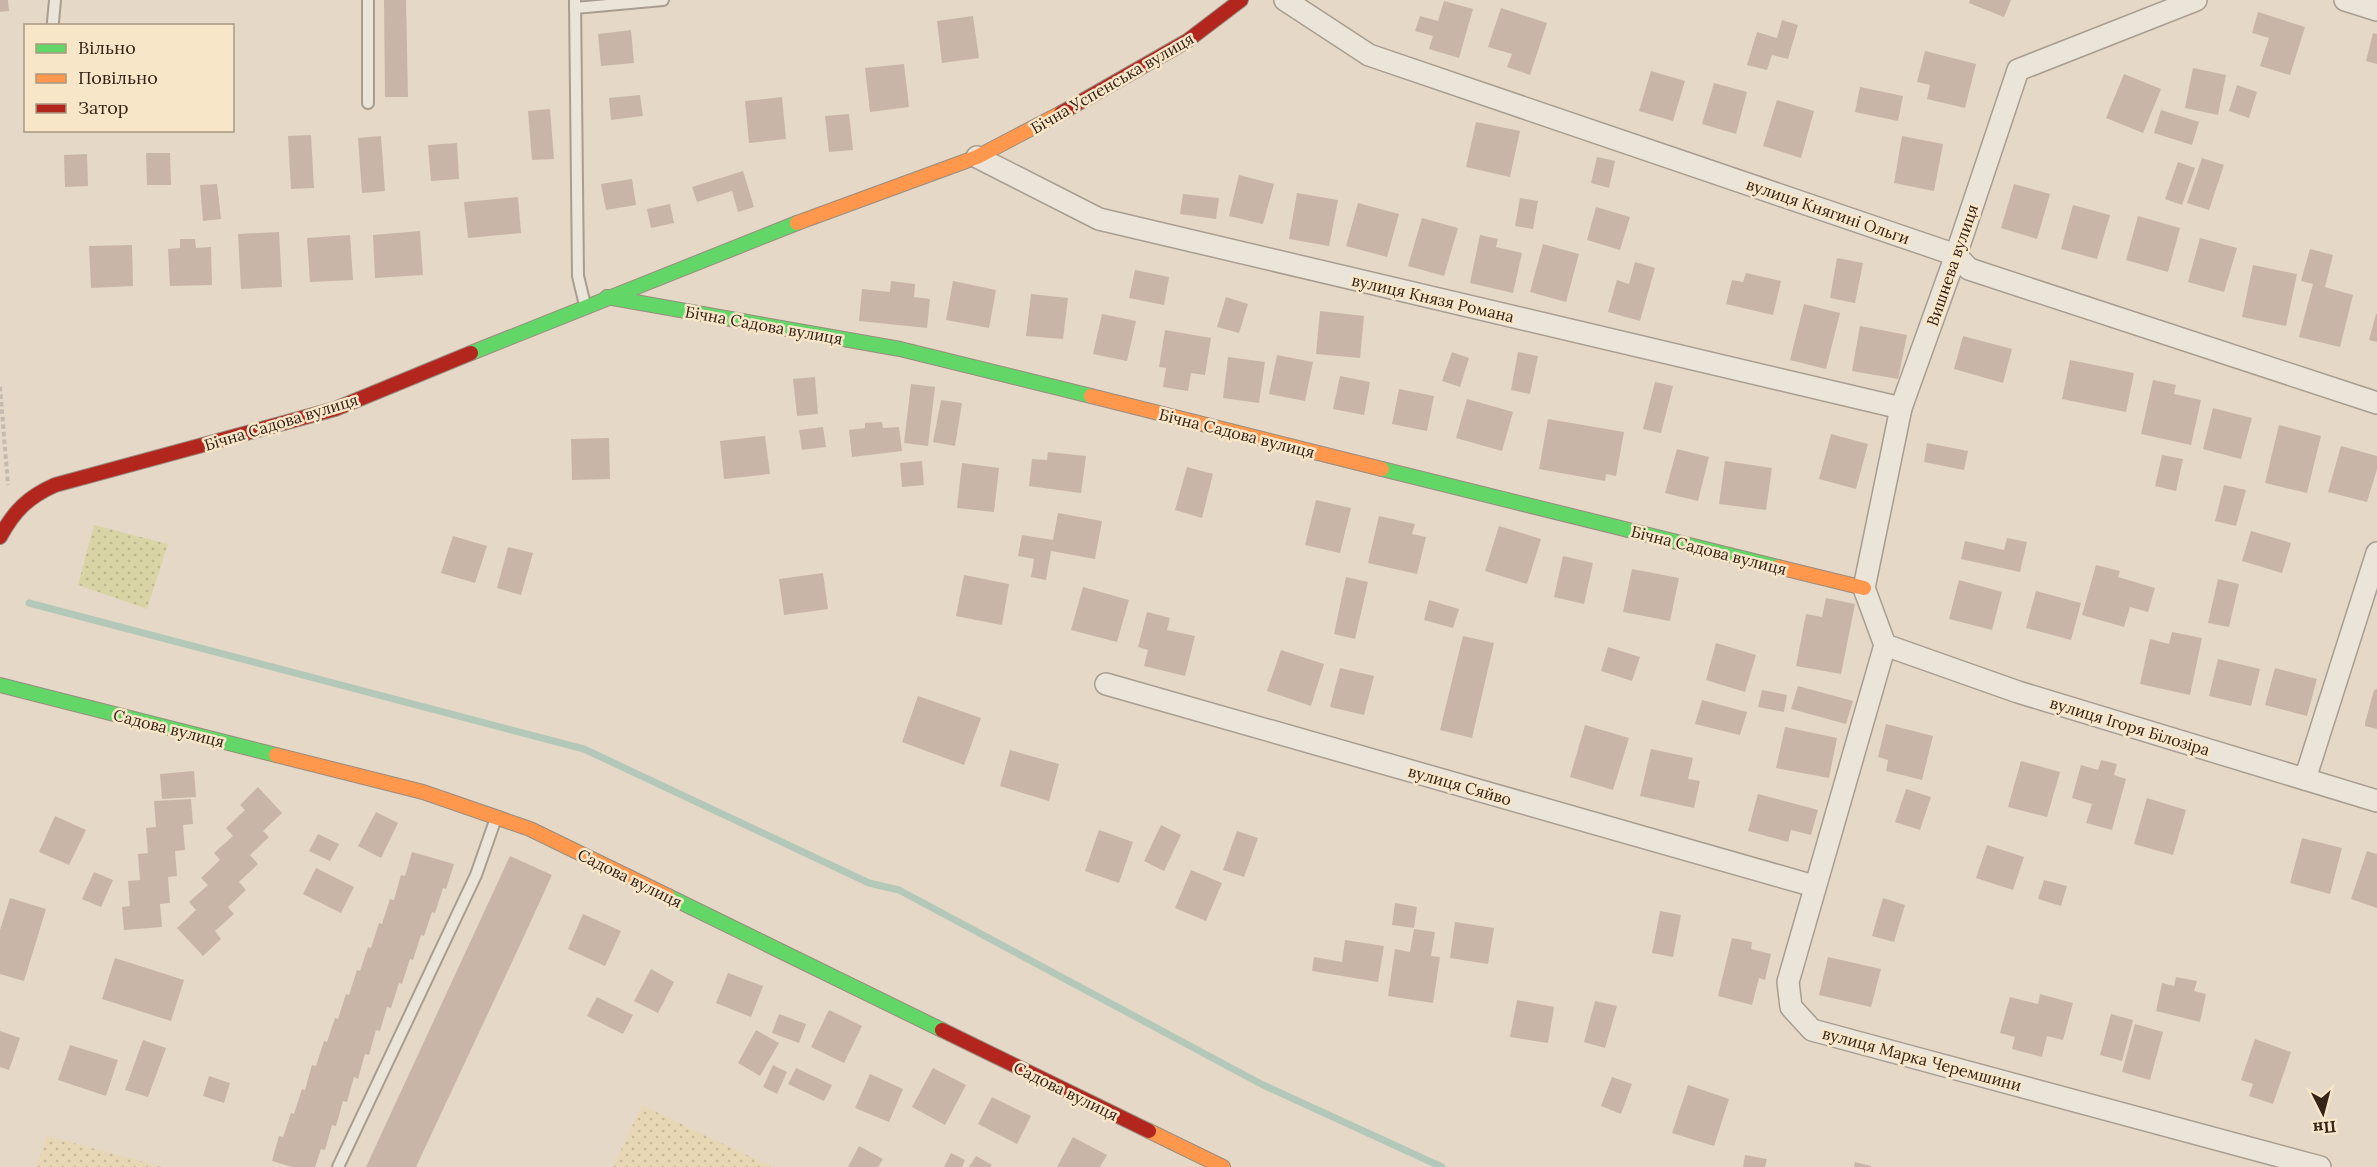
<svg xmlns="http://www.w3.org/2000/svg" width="2377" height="1167" font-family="Lora,serif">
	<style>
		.farmland { fill: url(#farmland-dots) }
		.park { fill: url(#park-dots) }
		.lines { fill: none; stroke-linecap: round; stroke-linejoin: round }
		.stream { stroke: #b3c8b9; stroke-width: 7 }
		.building { fill: #c9b5a7 }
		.lane-casing { stroke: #a89d90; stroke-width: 14 }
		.street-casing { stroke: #a89d90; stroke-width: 24 }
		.fast-casing { stroke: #988c80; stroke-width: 16 }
		.slow-casing { stroke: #988c80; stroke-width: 16 }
		.jam-casing { stroke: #988c80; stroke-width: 16 }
		.path { stroke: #c3bab0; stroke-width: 4; stroke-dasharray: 4.5 3; stroke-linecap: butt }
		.lane { stroke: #ebe4d9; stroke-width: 10 }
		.street { stroke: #ebe4d9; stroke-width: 21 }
		.fast { stroke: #63d668; stroke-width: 14 }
		.slow { stroke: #ff974d; stroke-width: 14 }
		.jam { stroke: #b3261e; stroke-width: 14 }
		.labels { text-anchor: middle; stroke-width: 5; stroke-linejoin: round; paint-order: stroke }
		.street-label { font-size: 16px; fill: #362419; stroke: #f8e6c9 }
	</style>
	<defs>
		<pattern id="farmland-dots" width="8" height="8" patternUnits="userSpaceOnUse" patternTransform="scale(1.5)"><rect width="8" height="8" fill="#e7d7b4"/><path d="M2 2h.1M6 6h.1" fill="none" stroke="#c7b89a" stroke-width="1.8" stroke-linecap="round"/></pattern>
		<pattern id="park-dots" width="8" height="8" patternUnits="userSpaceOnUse" patternTransform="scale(1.5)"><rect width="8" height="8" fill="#d9d4a6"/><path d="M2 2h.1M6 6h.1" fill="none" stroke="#bbb68e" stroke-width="1.8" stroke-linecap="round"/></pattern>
	</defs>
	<rect width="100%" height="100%" fill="#e5d8c6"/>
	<g class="farmland">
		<path d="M642,1105l130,62h-159z"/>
		<path d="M47,1136l115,31h-126z"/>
	</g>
	<path class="park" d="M94,525l74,19 -21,65 -69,-24z"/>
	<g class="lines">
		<path class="stream" d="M29,603l555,146 285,134 30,7 364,195 179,82"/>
	</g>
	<g class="building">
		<path d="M0,0h8l1,11 -9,1z"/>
		<path d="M384,0h22l2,97h-23z"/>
		<path d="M1970,0h41l-7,17 -35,-14z"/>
		<path d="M1444,1l29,8 -14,49 -30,-9 4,-13 -18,-5 5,-15 18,5z"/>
		<path d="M1501,8l46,15 -17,52 -23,-8 5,-13 -24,-7z"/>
		<path d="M2258,12l47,15 -15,48 -30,-9 9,-28 -17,-5z"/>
		<path d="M973,16l6,42 -37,5 -5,-42z"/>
		<path d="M1782,20l16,5 -10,34 -16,-4 -5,15 -20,-5 10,-33 20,6z"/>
		<path d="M631,30l3,33 -33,3 -3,-32z"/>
		<path d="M2373,33l4,1v30l-11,-3z"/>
		<path d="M1925,51l51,13 -11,44 -38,-9 3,-14 -13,-3z"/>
		<path d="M904,64l5,43 -39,5 -5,-44z"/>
		<path d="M2193,68l33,7 -8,40 -33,-7z"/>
		<path d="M1651,71l34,10 -12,40 -34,-10z"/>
		<path d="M2124,74l37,15 -18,44 -37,-15z"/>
		<path d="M1714,83l33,9 -11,42 -34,-10z"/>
		<path d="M2237,85l20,7 -8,26 -20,-7z"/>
		<path d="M1860,87l43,9 -5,25 -43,-9z"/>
		<path d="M640,95l3,21 -32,4 -2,-22z"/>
		<path d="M782,97l4,42 -37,4 -4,-42z"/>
		<path d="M1777,100l37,11 -13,47 -38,-12z"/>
		<path d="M550,109l4,50 -22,1 -4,-49z"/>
		<path d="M2161,110l38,12 -7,23 -38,-12z"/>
		<path d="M849,114l4,36 -24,2 -4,-36z"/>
		<path d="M1476,122l44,9 -10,46 -44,-10z"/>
		<path d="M311,135l3,53 -23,1 -3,-53z"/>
		<path d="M381,136l4,55 -23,2 -4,-55z"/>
		<path d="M1902,136l41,8 -9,47 -40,-8z"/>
		<path d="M457,143l2,36 -28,2 -3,-36z"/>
		<path d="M146,153h24l1,32h-24z"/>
		<path d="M87,154l1,32 -23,1 -1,-32z"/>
		<path d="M1597,157l18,4 -6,27 -18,-5z"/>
		<path d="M2202,158l22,7 -15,45 -22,-7z"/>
		<path d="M2178,162l17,6 -13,37 -17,-6z"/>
		<path d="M743,171l11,36 -16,5 -6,-21 -35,11 -5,-15z"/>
		<path d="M1239,175l35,9 -11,40 -34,-8z"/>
		<path d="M632,179l4,26 -30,5 -5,-26z"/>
		<path d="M217,184l4,35 -18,2 -3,-36z"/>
		<path d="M2014,184l36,10 -13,45 -36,-11z"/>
		<path d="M1297,193l41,7 -9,46 -40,-7z"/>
		<path d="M1183,194l36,4 -3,21 -36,-5z"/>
		<path d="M518,197l3,36 -53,5 -4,-36z"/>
		<path d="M1520,198l18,3 -5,28 -18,-3z"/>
		<path d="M1358,203l41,11 -12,43 -41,-11z"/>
		<path d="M670,204l4,19 -23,5 -4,-19z"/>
		<path d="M2073,205l37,10 -13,44 -36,-10z"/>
		<path d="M1596,207l34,10 -10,33 -33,-10z"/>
		<path d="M2138,216l42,12 -12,44 -42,-12z"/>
		<path d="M1422,218l36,10 -14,48 -36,-10z"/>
		<path d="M420,231l3,44 -48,3 -2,-43z"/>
		<path d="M279,232l3,55 -41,2 -3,-55z"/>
		<path d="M350,235l3,45 -43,2 -3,-44z"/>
		<path d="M1480,235l18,4 -2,8 26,6 -9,40 -43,-10z"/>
		<path d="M2200,238l37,10 -13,44 -36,-10z"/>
		<path d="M180,239h15l1,9 15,-1 1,38 -42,1 -2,-37 12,-1z"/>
		<path d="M1543,244l36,10 -13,48 -36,-10z"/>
		<path d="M132,245l1,41 -42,2 -2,-42z"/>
		<path d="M2310,249l23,6 -8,32 28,8 -13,52 -41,-10 14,-53 -12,-3z"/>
		<path d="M1837,258l26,5 -8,40 -25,-5z"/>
		<path d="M1635,262l20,6 -15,53 -32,-9 9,-32 12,4z"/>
		<path d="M2253,265l44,9 -11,52 -44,-9z"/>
		<path d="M1135,270l34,7 -5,28 -35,-7z"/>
		<path d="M1746,273l35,8 -8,34 -47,-11 6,-24 11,2z"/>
		<path d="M891,281l24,3 -1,13 16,2 -3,29 -68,-7 3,-32 28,3z"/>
		<path d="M953,281l43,9 -7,38 -43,-8z"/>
		<path d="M1031,294l37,4 -5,41 -37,-3z"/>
		<path d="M1226,297l22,7 -9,29 -22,-6z"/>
		<path d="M1804,304l36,9 -14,56 -36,-9z"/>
		<path d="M1320,311l44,5 -4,42 -44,-4z"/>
		<path d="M1102,314l34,7 -9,40 -34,-7z"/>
		<path d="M2376,314h1v28l-8,-2z"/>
		<path d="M1860,326l47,9 -9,44 -46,-8z"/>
		<path d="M1165,330l46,8 -6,37 -14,-2 -3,18 -25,-4 3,-19 -7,-1z"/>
		<path d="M1963,336l49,13 -9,34 -49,-14z"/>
		<path d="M1452,352l17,6 -9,29 -18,-6z"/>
		<path d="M1518,352l20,4 -8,38 -19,-4z"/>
		<path d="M1277,355l36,7 -8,39 -36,-7z"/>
		<path d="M1228,357l37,5 -6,41 -36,-5z"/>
		<path d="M2070,360l64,13 -8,39 -64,-13z"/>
		<path d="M1340,376l30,6 -6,33 -31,-6z"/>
		<path d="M815,377l3,37 -21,2 -4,-37z"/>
		<path d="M2153,380l23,5 -2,9 27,6 -10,45 -50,-11z"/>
		<path d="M1655,382l18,4 -12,47 -18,-4z"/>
		<path d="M911,384l24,3 -7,59 -24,-3z"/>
		<path d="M1399,389l35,7 -7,35 -35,-7z"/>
		<path d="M1467,399l46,13 -11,39 -46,-13z"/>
		<path d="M941,400l21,3 -7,43 -22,-4z"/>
		<path d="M2213,408l39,10 -11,41 -38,-10z"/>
		<path d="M1548,419l76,13 -8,44 -10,-2 -1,7 -66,-12z"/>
		<path d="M882,422l1,6 16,-1 3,24 -50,6 -3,-27 16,-2v-5z"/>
		<path d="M2279,425l42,11 -14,57 -42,-10z"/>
		<path d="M823,427l3,20 -24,3 -3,-20z"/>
		<path d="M1831,434l37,10 -12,45 -37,-10z"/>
		<path d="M765,436l5,38 -46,5 -4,-38z"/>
		<path d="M609,438l1,41 -38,1 -1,-41z"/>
		<path d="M1927,443l41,8 -4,19 -40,-8z"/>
		<path d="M2341,446l36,10v13l-10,33 -39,-10z"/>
		<path d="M1677,449l32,8 -11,44 -33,-8z"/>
		<path d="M1048,452l38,4 -5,37 -52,-7 3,-27 15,1z"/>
		<path d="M2162,455l21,4 -7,32 -21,-5z"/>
		<path d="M922,461l2,24 -22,2 -2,-24z"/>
		<path d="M1725,461l47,7 -6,42 -47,-6z"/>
		<path d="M962,463l37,5 -5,44 -37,-4z"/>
		<path d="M1187,467l26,7 -11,44 -27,-8z"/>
		<path d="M2224,485l22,5 -10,36 -21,-5z"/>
		<path d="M1316,500l35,8 -11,45 -35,-8z"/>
		<path d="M1058,513l44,8 -7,38 -44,-8 -5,29 -15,-3 3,-18 -16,-3 4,-21 31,5z"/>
		<path d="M1379,516l36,8 -3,10 14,3 -9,37 -49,-11z"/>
		<path d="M1499,526l42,13 -14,45 -42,-13z"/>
		<path d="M2251,531l40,12 -9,30 -40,-12z"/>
		<path d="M453,536l34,10 -12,37 -34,-10z"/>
		<path d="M2007,538l20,4 -7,30 -59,-13 4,-18 39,9z"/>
		<path d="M508,547l25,6 -12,42 -24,-7z"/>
		<path d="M1563,556l30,7 -9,41 -30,-7z"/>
		<path d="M2096,565l24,6 -2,6 37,11 -7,24 -18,-5 -6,20 -42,-12z"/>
		<path d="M1632,569l47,9 -9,43 -47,-9z"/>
		<path d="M823,573l5,36 -44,6 -5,-36z"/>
		<path d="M964,575l45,9 -7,41 -46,-9z"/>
		<path d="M1346,577l22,5 -13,57 -21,-5z"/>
		<path d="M2218,579l21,5 -10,43 -21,-4z"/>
		<path d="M1959,580l43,12 -10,38 -43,-11z"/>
		<path d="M1083,587l46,13 -12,42 -46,-12z"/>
		<path d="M2036,591l45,12 -10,37 -45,-12z"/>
		<path d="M1826,598l29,6 -14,70 -45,-8 10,-52 16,3z"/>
		<path d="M1429,600l30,9 -6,19 -29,-8z"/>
		<path d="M1147,612l23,6 -3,12 28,6 -10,40 -41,-10 4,-16 -10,-3z"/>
		<path d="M2172,632l30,6 -12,57 -50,-11 10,-45 19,5z"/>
		<path d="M1463,636l31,7 -22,95 -32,-8z"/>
		<path d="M1716,643l40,12 -11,37 -39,-12z"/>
		<path d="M1608,647l32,10 -8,24 -31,-10z"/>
		<path d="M1281,650l43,14 -13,42 -44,-15z"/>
		<path d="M2218,659l42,10 -9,37 -42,-10z"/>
		<path d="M1340,668l34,8 -10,39 -34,-8z"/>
		<path d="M2275,668l42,11 -10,37 -42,-11z"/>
		<path d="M1798,686l55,15 -7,23 -55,-15z"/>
		<path d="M2377,689v40l-12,-3v-3l9,-33z"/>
		<path d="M1762,690l25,5 -3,17 -26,-5z"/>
		<path d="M918,696l63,22 -17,47 -62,-23z"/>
		<path d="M1702,700l45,12 -7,23 -45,-11z"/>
		<path d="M1886,724l47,12 -11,44 -36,-9 2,-11 -10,-3z"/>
		<path d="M1585,725l44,13 -16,52 -43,-13z"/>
		<path d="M1785,727l52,11 -8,40 -53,-10z"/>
		<path d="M1651,749l42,9 -5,21 12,2 -6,27 -54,-12z"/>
		<path d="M1010,750l49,14 -10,37 -49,-15z"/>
		<path d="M2101,760l16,4 -3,11 12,4 -14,51 -26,-7 6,-19 -20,-6 9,-33 17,5z"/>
		<path d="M2021,761l39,11 -13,45 -39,-10z"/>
		<path d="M194,771l2,26 -34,2 -2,-25z"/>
		<path d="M258,787l24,26 -19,18 6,6 -19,18 8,9 -19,18 7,8 -18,17 6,7 -19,17 6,8 -18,17 -26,-28 19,-18 -7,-8 19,-17 -7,-7 19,-18 -6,-7 19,-17 -7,-8 19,-18 -5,-5z"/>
		<path d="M1906,789l25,8 -11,33 -25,-8z"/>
		<path d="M1758,794l60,16 -7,25 -20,-5 -3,12 -40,-11z"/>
		<path d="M2147,798l39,12 -13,45 -39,-11z"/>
		<path d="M191,799l2,25 -10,1 2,25 -10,1 2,25 -9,1 2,26 -10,1 2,23 -38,3 -2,-23 8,-1 -2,-25 12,-1 -2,-26 10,-1 -2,-25 10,-1 -2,-26z"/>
		<path d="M376,812l22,11 -17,35 -23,-12z"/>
		<path d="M55,816l31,14 -17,35 -30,-13z"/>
		<path d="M1161,825l20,10 -17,36 -20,-10z"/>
		<path d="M1099,830l34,12 -14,41 -34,-12z"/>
		<path d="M1237,831l21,7 -14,39 -21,-7z"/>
		<path d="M318,834l21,10 -9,17 -21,-10z"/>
		<path d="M2302,838l40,10 -12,46 -40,-11z"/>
		<path d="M1987,845l37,12 -11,33 -37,-12z"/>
		<path d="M2367,851l10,3v54l-26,-9z"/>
		<path d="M412,852l42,12 -8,25 -3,-1 -8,25 -3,-1 -8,24 -3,-1 -8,25 -3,-1 -8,25 -3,-1 -8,25 -4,-1 -7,24 -4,-1 -7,25 -4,-1 -7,25 -4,-2 -7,25 -4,-1 -7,25 -4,-1 -7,25 -4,-1 -6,18h-23l-20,-6 7,-25 4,1 8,-24 3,1 8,-25 3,1 7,-25 4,1 8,-25 3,1 8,-24 3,1 8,-25 3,1 8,-25 3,1 8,-24 3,1 8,-25 3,1 8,-25 4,1 7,-25 4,1z"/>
		<path d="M510,856l42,19 -32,70 -104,222h-50z"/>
		<path d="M316,868l38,19 -13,26 -38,-19z"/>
		<path d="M1191,870l31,13 -16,38 -31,-13z"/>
		<path d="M94,872l19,8 -12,27 -19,-8z"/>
		<path d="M2044,880l23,6 -6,20 -23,-7z"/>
		<path d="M10,898l36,11 -22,72 -24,-7v-44z"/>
		<path d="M1883,898l22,7 -11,37 -22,-6z"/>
		<path d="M1395,903l22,4 -3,21 -22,-3z"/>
		<path d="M1660,911l21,4 -8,42 -21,-4z"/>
		<path d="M583,914l38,17 -16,35 -37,-17z"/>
		<path d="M1455,922l39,6 -6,36 -38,-6z"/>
		<path d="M1414,929l21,3 -4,24 9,1 -7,46 -45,-7 7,-47 15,3z"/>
		<path d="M1732,938l20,4 -1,7 20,5 -6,26 -6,-2 -7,27 -34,-9z"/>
		<path d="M1345,940l39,6 -6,36 -66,-11 2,-14 28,5z"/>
		<path d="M1828,957l53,12 -10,38 -52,-12z"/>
		<path d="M115,958l69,22 -13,41 -69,-22z"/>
		<path d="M651,969l23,13 -16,31 -24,-12z"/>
		<path d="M728,973l35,13 -12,31 -35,-14z"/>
		<path d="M2176,977l21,4 -3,10 12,3 -6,28 -44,-11 6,-28 12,3z"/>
		<path d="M2040,994l33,9 -10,37 -16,-4 -5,21 -30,-8 3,-12 -15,-4 10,-36 28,7z"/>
		<path d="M597,997l36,18 -10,19 -36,-18z"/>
		<path d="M1517,1000l37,7 -6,36 -38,-6z"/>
		<path d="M1595,1001l22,5 -12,42 -21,-6z"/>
		<path d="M829,1010l33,16 -18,37 -33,-16z"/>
		<path d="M779,1014l27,10 -7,19 -27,-10z"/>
		<path d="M2111,1014l22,6 -11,41 -22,-6z"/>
		<path d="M2135,1024l28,8 -13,48 -28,-8z"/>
		<path d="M756,1030l23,13 -19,33 -22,-13z"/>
		<path d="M0,1031l20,7 -11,32 -9,-3z"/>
		<path d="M2255,1039l36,13 -18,52 -24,-8 4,-12 -12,-4z"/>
		<path d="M143,1040l23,8 -18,49 -23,-7z"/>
		<path d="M70,1045l48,15 -12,36 -48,-16z"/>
		<path d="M773,1065l14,7 -10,22 -14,-7z"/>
		<path d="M796,1068l36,17 -8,16 -36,-17z"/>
		<path d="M933,1068l33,17 -21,40 -33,-18z"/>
		<path d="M870,1074l33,15 -14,33 -34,-14z"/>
		<path d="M209,1076l21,7 -6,20 -21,-7z"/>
		<path d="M1612,1077l20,7 -11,30 -20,-8z"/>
		<path d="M1688,1085l41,14 -15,47 -42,-13z"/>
		<path d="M992,1097l39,19 -14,28 -39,-20z"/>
		<path d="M1073,1137l34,18 -7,12h-43z"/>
		<path d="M859,1146l24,13 -5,8h-30z"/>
		<path d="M951,1153l14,7 -3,7h-18z"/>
		<path d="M1745,1155l22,4 -2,8h-22z"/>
		<path d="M976,1156l16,9 -2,2h-21z"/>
		<path d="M1855,1162l16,4v1h-17z"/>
	</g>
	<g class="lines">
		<defs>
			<g id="lane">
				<path d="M368,0v103"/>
				<path d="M575,0l3,276 7,29"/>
				<path d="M575,8l88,-8"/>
				<path d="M53,22l2,-22"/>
				<path d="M338,1167l138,-292 20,-57"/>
			</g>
			<g id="street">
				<path d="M1285,0l84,55 587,200 13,14 408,134"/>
				<path d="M2345,0l32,10"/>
				<path d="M977,157l122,62 802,189"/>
				<path d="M1885,645l-97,337 3,25 21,23 508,137"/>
				<path d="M1885,645l-21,-57 37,-180 55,-153 62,-185 178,-70"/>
				<path d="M1885,645l133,47 359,109"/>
				<path d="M1106,684l708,202"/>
				<path d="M2305,779l72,-226"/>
			</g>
			<g id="fast">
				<path d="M607,297l293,52 191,47"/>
				<path d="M471,353l326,-130"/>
				<path d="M1382,469l396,98"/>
				<path d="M0,685l276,70"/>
				<path d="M668,896l274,134"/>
			</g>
			<g id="slow">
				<path d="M797,223l180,-66 84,-44"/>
				<path d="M1091,396l291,73"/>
				<path d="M1778,567l86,21"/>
				<path d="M276,755l147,37 107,37 138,67"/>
				<path d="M1149,1131l74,36"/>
			</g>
			<g id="jam">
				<path d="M1061,113l126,-72 54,-41"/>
				<path d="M0,537c14,-26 28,-40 55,-52l280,-76 136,-56"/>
				<path d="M942,1030l207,101"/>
			</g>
		</defs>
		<use href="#lane" class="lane-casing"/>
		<use href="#street" class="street-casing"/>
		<use href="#fast" class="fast-casing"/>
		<use href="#slow" class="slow-casing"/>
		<use href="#jam" class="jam-casing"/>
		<path class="path" d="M0,387l8,98"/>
		<use href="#lane" class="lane"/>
		<use href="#street" class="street"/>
		<use href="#fast" class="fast"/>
		<use href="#slow" class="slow"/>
		<use href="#jam" class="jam"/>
	</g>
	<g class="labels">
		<g class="street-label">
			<text transform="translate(1112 83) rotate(-30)" y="6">Бічна Успенська вулиця</text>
			<text transform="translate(1828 211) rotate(19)" y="6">вулиця Княгині Ольги</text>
			<text transform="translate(1952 265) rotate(-71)" y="6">Вишнева вулиця</text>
			<text transform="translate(1433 298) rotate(13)" y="6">вулиця Князя Романа</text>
			<text transform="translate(764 325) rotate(10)" y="6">Бічна Садова вулиця</text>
			<text transform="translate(281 422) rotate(-17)" y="6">Бічна Садова вулиця</text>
			<text transform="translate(1237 433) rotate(14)" y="6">Бічна Садова вулиця</text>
			<text transform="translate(1709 550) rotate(14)" y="6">Бічна Садова вулиця</text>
			<text transform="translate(2130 726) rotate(17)" y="6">вулиця Ігоря Білозіра</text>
			<text transform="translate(169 728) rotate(14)" y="6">Садова вулиця</text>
			<text transform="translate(1460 785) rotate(16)" y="6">вулиця Сяйво</text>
			<text transform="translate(630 878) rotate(26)" y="6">Садова вулиця</text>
			<text transform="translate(1922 1059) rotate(15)" y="6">вулиця Марка Черемшини</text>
			<text transform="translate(1066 1091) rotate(26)" y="6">Садова вулиця</text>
		</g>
	</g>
	<rect x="24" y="24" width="210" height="108" fill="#f8e6c9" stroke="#aa9883" stroke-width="1.5"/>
	<rect x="36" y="44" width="30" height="9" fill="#63d668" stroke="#aa9883" stroke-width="1.5"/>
	<text x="78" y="54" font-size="18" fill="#362419">Вільно</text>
	<rect x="36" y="74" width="30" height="9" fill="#ff974d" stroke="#aa9883" stroke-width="1.5"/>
	<text x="78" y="84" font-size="18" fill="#362419">Повільно</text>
	<rect x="36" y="104" width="30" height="9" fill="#b3261e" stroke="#aa9883" stroke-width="1.5"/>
	<text x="78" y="114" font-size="18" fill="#362419">Затор</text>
	<g transform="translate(2323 1113) rotate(174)" stroke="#f8e6c9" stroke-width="4.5" paint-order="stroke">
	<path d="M0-4.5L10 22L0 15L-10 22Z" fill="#362419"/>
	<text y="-9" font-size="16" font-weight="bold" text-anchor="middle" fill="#362419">Пн</text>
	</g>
</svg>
